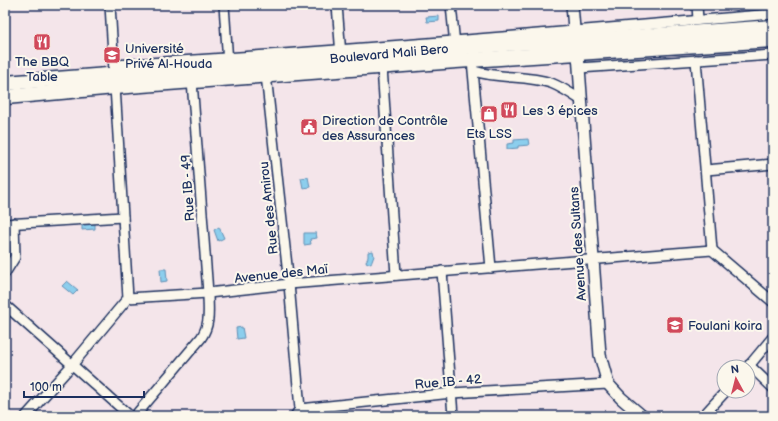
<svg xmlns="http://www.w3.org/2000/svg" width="778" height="421" font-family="'Balsamiq Sans',sans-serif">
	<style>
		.water { fill: #8cceed; stroke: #5f8eb4 }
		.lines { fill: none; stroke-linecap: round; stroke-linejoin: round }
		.minor-casing { stroke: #1b2f5e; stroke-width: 12 }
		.tertiary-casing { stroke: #1b2f5e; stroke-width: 14 }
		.primary-casing { stroke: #1b2f5e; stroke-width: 17 }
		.minor { stroke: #fbf7ec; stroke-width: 9 }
		.tertiary { stroke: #fbf7ec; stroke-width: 11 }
		.primary { stroke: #fbf7ec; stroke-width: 14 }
		.labels { text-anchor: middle; stroke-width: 4; stroke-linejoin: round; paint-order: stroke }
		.poi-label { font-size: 13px; fill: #1b2f5e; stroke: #fbf7ec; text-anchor: start }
		.street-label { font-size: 13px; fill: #1b2f5e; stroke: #fbf7ec }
	</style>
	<rect width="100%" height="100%" fill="#f4e5ea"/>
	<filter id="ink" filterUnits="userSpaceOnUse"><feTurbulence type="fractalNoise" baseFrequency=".025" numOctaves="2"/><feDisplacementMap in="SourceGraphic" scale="8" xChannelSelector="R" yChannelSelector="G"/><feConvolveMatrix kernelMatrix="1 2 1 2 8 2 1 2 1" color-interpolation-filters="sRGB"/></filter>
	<g filter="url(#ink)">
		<g class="water">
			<path d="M439,16v5l-12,1 -1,-5z"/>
			<path d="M528,139l1,6 -11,1v2l-11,1v-5l7,-1v-3z"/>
			<path d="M308,177l2,10 -7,1 -2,-10z"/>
			<path d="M95,223v6l-13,1v-6z"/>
			<path d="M219,227l5,11 -6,3 -4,-11z"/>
			<path d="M304,233h12l1,5 -7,1 1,5 -7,1z"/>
			<path d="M373,251l1,5 -3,8 -5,-2 2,-5v-5z"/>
			<path d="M160,269h6l1,12 -6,1z"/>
			<path d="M67,281l11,9 -5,5 -11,-9z"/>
			<path d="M242,327l2,11 -7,1 -1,-11z"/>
		</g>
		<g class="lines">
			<defs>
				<g id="minor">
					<path d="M110,5l18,293"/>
					<path d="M224,5l4,58"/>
					<path d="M337,5l4,50"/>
					<path d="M451,5l4,40"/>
					<path d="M697,5l1,15"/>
					<path d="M472,60l19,208"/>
					<path d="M696,60l16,190"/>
					<path d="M114,65c220,-13 440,-32 659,-51"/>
					<path d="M382,67l14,208"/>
					<path d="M579,68l194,-13"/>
					<path d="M474,71c25,8 52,4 77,12 10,4 21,11 30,17"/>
					<path d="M266,75l23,209 11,125"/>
					<path d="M706,170l67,-6"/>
					<path d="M5,224l118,-7"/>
					<path d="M442,271l11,145"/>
					<path d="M5,273l10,-16 -1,-34"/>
					<path d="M5,305l125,111"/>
					<path d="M749,365l24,23"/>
					<path d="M748,367l25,-30"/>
					<path d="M26,416l46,-51 56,-67 80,-5 81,-9 423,-34 61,52"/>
					<path d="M135,416l66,-78c10,-15 7,-27 7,-45l-16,-212"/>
					<path d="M295,416l5,-7 152,-16 156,-9"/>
					<path d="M703,416l23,-25"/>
				</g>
				<g id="tertiary">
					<path d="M572,5l3,36"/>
					<path d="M578,54l22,301 8,29 13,14 21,18"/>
				</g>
				<g id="primary">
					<path d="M5,83l513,-40 57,-2 198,-14"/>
					<path d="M6,97l109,-10 341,-26 317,-21"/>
				</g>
			</defs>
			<use href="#minor" class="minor-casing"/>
			<use href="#tertiary" class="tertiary-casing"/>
			<use href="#primary" class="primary-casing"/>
			<use href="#minor" class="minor"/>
			<use href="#tertiary" class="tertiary"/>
			<use href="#primary" class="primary"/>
		</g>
	</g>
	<defs>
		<symbol id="restaurant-square" viewBox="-11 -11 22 22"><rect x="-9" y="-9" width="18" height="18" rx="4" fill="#d1495b" stroke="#fbf7ec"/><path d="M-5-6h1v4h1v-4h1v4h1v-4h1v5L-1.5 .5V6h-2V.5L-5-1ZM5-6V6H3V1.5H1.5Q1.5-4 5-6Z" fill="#fff"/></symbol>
		<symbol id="university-square" viewBox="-11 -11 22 22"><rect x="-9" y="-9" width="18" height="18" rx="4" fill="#d1495b" stroke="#fbf7ec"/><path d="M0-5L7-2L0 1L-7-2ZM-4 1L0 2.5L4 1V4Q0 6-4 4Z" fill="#fff"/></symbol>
		<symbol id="shop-square" viewBox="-11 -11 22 22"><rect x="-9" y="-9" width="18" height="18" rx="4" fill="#d1495b" stroke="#fbf7ec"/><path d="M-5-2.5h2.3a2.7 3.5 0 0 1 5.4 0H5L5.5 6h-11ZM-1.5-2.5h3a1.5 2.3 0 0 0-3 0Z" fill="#fff"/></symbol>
		<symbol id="civic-square" viewBox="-11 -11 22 22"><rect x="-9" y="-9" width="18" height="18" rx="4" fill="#d1495b" stroke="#fbf7ec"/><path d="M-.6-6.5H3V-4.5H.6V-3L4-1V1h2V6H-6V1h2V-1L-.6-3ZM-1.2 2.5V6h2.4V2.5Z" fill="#fff"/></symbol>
		<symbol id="school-square" viewBox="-11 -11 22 22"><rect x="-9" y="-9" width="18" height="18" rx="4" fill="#d1495b" stroke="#fbf7ec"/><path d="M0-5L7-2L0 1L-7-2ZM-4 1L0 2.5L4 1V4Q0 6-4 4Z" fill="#fff"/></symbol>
	</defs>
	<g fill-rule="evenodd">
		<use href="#restaurant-square" x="32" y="32" width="20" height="20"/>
		<use href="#university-square" x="102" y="45" width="20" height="20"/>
		<use href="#restaurant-square" x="499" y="100" width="20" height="20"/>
		<use href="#shop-square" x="479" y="104" width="20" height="20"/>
		<use href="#civic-square" x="299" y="117" width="20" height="20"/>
		<use href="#school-square" x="665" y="315" width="20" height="20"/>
	</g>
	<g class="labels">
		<g class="poi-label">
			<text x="125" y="53">Université<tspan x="125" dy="15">Privé Al-Houda</tspan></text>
			<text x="42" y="66" text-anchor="middle">The BBQ<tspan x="42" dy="15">Table</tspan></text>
			<text x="522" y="115">Les 3 épices</text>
			<text x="322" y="125">Direction de Contrôle<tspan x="322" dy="15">des Assurances</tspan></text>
			<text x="489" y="138" text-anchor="middle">Ets LSS</text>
			<text x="688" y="330">Foulani koira</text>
		</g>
		<g class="street-label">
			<text transform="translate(389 53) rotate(-5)" y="5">Boulevard Mali Bero</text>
			<text transform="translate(187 188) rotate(-94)" y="5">Rue IB - 49</text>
			<text transform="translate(268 208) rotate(-96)" y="5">Rue des Amirou</text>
			<text transform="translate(577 244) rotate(-94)" y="5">Avenue des Sultans</text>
			<text transform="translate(281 273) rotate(-6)" y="5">Avenue des Maï</text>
			<text transform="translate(448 381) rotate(-5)" y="5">Rue IB - 42</text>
		</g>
	</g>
	<rect width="778" height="421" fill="none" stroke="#fbf7ec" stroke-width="20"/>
	<rect x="10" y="10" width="758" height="401" fill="none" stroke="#1b2f5e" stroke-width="1.5" filter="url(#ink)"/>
	<g transform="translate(736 379) rotate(353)"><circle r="19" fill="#fbf7ec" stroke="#a1a7b3"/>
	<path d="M0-3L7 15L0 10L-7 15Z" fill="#d1495b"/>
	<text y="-6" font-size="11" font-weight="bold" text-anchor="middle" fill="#1b2f5e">N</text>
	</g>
	<path d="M24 391v6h120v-6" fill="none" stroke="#1b2f5e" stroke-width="2"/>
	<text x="30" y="391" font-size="12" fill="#1b2f5e" stroke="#fbf7ec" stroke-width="3" paint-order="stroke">100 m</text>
</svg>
